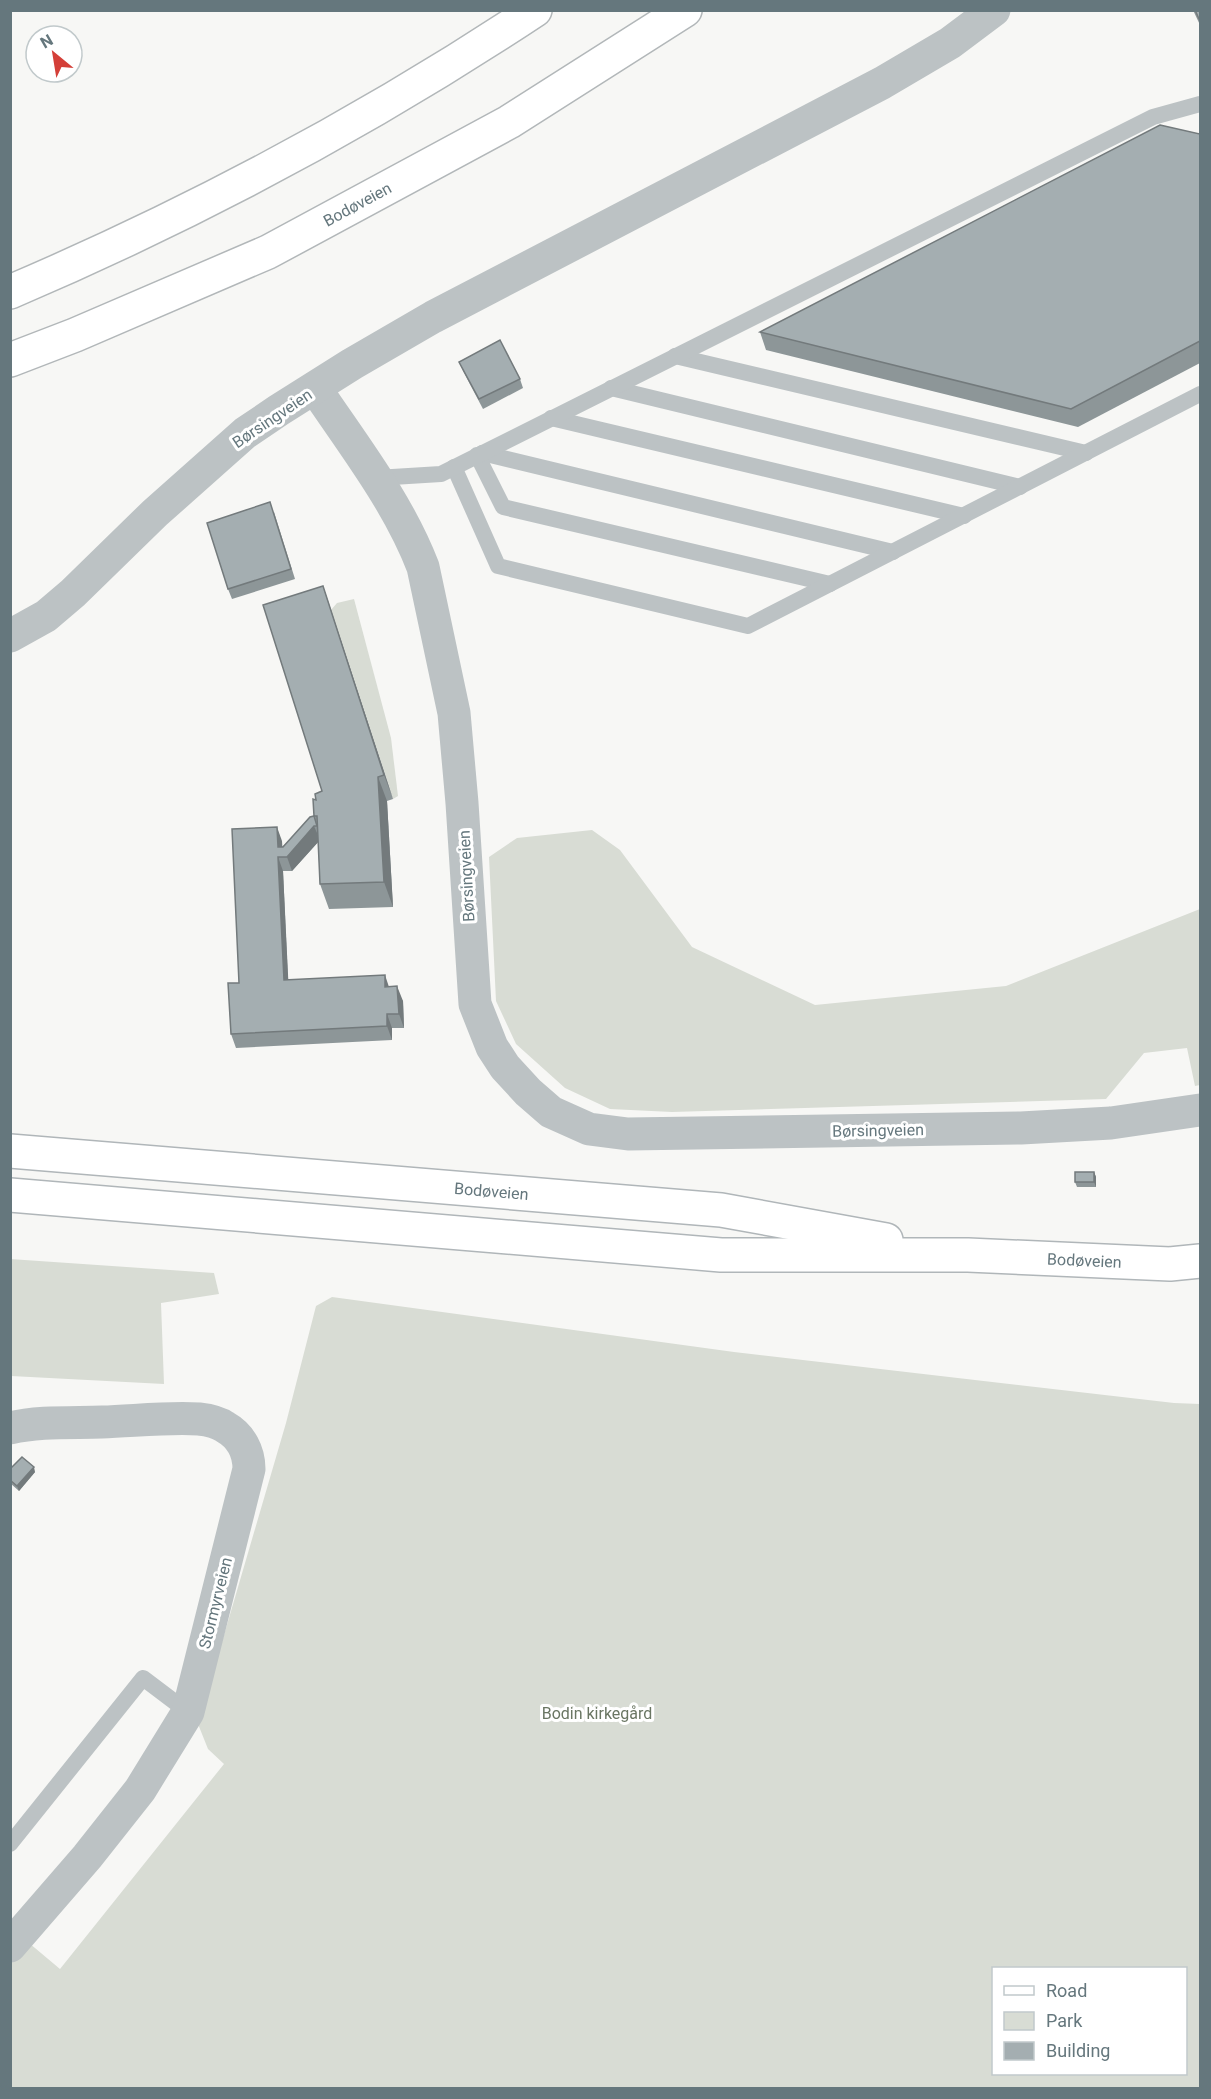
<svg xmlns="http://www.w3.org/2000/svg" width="1211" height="2099" font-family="Roboto,sans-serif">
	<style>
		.green { fill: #d8dcd4; fill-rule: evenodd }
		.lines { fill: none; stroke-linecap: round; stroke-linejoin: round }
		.primary-casing { stroke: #b0b6b9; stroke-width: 36 }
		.trunk-casing { stroke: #b2b7b9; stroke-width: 36 }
		.service { stroke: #bcc2c4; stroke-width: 16 }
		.minor { stroke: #bcc2c4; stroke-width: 33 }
		.primary { stroke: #fff; stroke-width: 33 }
		.trunk { stroke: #fff; stroke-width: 33 }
		.wall { fill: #8d9698 }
		.shaded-wall { fill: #737a7c }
		.building { fill: #a4aeb1; stroke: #737a7c; stroke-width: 1.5 }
		.labels { text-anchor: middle; stroke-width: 6; stroke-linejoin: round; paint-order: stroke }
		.street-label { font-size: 16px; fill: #65777d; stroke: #fff }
		.park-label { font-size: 16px; fill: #6a7663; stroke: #fff }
	</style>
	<rect width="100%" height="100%" fill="#f7f7f5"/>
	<g class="green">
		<path d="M354,599l37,139 7,58 -5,3 -62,-189 6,-7z"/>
		<path d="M592,830l28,20 72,97 123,58 191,-19 194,-77v176l-5,1 -8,-38 -43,5 -38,46 -434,13 -62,-3 -45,-21 -49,-44 -20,-43 -7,-144 28,-19z"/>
		<path d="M10,1259l204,14 5,21 -58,9 3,81 -153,-8z"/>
		<path d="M332,1297l402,55 440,51 26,1v684h-1189l-1,-161 50,42 164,-205 -16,-15 -10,-25 88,-301 30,-117zM994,1968h192v106h-192z"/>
	</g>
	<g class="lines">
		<defs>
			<g id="primary">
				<path id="s1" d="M10,1151l711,59 165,30"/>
				<path id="s2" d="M10,1195l711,60h247l202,9 30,-3"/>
			</g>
			<g id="trunk">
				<path d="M10,292c183,-78 359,-172 525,-282"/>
				<path id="s3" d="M10,360l65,-25 193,-83 241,-130 176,-112"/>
			</g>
		</defs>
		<use href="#primary" class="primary-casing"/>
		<use href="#trunk" class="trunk-casing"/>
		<g class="service">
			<path d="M675,356l411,97"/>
			<path d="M611,388l409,99"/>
			<path d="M551,418l413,98"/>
			<path d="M482,453l411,99"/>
			<path d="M477,455l26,52 327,77"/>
			<path d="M454,467l44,99 250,60 452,-232"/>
			<path d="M376,478l65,-4 712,-357 47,-13"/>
			<path d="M10,1844l133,-166 45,34"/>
		</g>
		<g class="minor">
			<path d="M315,388c39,58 83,114 108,179l31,146 8,90 13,201 17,43 13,20 23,25 23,20 38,17 39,5 393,-6 90,-5 89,-13"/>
			<path d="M10,636l36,-20 27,-23 82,-80 90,-80 34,-23 73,-46 81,-47 449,-234 68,-40 44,-33"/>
			<path d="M10,1428c29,-7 63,-5 92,-6 32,-1 66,-5 97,-3 9,1 19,3 26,8 16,9 24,25 24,42l-61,243 -48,78 -53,67 -77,89"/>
		</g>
		<use href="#primary" class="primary"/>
		<use href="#trunk" class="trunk"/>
	</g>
	<g class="wall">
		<path d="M1193,10h7v15z"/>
		<path d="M1200,134v229l-122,64 -312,-77 -6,-18z"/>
		<path d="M459,362l61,17 3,9 -40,21 -20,-38z"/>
		<path d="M274,512l21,67 -63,20 -4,-10z"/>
		<path d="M323,586l8,24 62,189 -6,2 6,106 -64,2 -9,-25 -2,-42 -26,29h-9l5,109 101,7 14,14 1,27h-12v12l-156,8 -5,-14 8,-51 43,-142v6l32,-31 2,-16 6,-9z"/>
		<path d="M1094,1172l2,5v10h-19l-2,-5z"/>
		<path d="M10,1469l25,3 -16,19 -9,-8z"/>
	</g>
	<g class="shaded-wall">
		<path d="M323,586l8,24 62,189 -9,-24z"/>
		<path d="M378,777l9,24 6,106 -9,-25z"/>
		<path d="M314,826l6,14 -28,31 -5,-14z"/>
		<path d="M277,827l5,14 1,16 -5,-10z"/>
		<path d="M278,857l5,14 6,124 -5,-15z"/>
		<path d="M385,975l5,15 -5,-3z"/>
		<path d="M397,986l6,15 1,27 -5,-14z"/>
		<path d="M387,1014l5,14v12l-5,-14z"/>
		<path d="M1094,1172l2,5v10l-2,-5z"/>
		<path d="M34,1467l1,5 -16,19 -2,-5z"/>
	</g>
	<g class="building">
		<path d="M1195,10h5v11z"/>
		<path d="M1160,125l40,9v207l-129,68 -311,-77z"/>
		<path d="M500,340l20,39 -41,20 -20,-37z"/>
		<path d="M270,502l21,67 -63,20 -21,-66z"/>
		<path d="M323,586l61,189 -6,2 6,105 -64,2 -3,-68h-3l-1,-17 3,1 -1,-6 7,-3 -59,-186z"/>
		<path d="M314,816l3,10h-3l-27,31h-9l6,123 101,-5v12l12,-1 2,28h-12v12l-156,8 -3,-51h11l-7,-154 45,-2 1,20h5l27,-30z"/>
		<rect x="1075" y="1172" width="19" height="10"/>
		<path d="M22,1457l12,10 -17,19 -7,-6v-11z"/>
	</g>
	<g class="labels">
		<g class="street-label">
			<text dy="6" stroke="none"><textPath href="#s3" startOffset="381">Bodøveien</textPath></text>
			<text transform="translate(272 418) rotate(-34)" y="6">Børsingveien</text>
			<text transform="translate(466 876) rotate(-93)" y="6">Børsingveien</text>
			<text transform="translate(878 1130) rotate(-1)" y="6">Børsingveien</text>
			<text dy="6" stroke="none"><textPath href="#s1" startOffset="483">Bodøveien</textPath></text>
			<text dy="6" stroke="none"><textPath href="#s2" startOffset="1077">Bodøveien</textPath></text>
			<text transform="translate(215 1603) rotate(-76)" y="6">Stormyrveien</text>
		</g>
		<g class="park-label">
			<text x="597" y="1719">Bodin kirkegård</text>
		</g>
	</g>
	<rect width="1211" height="2099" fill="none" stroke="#65777d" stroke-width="24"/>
	<rect x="992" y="1967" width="195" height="108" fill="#ffffff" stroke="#c1c9cb" stroke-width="1.5"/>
	<rect x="1004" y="1986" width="30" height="9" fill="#ffffff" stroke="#c1c9cb" stroke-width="1.5"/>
	<text x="1046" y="1997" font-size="18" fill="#65777d">Road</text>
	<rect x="1004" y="2012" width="30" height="18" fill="#d8dcd4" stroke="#c1c9cb" stroke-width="1.5"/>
	<text x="1046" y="2027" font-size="18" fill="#65777d">Park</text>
	<rect x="1004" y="2042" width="30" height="18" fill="#a4aeb1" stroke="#c1c9cb" stroke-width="1.5"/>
	<text x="1046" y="2057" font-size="18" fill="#65777d">Building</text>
	<g transform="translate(54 54) rotate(330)"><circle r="28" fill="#ffffff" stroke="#c1c9cb" stroke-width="1.5"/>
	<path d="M0-4.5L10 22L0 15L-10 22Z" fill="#d43f38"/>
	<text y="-9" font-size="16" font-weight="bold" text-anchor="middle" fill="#65777d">N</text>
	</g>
</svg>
